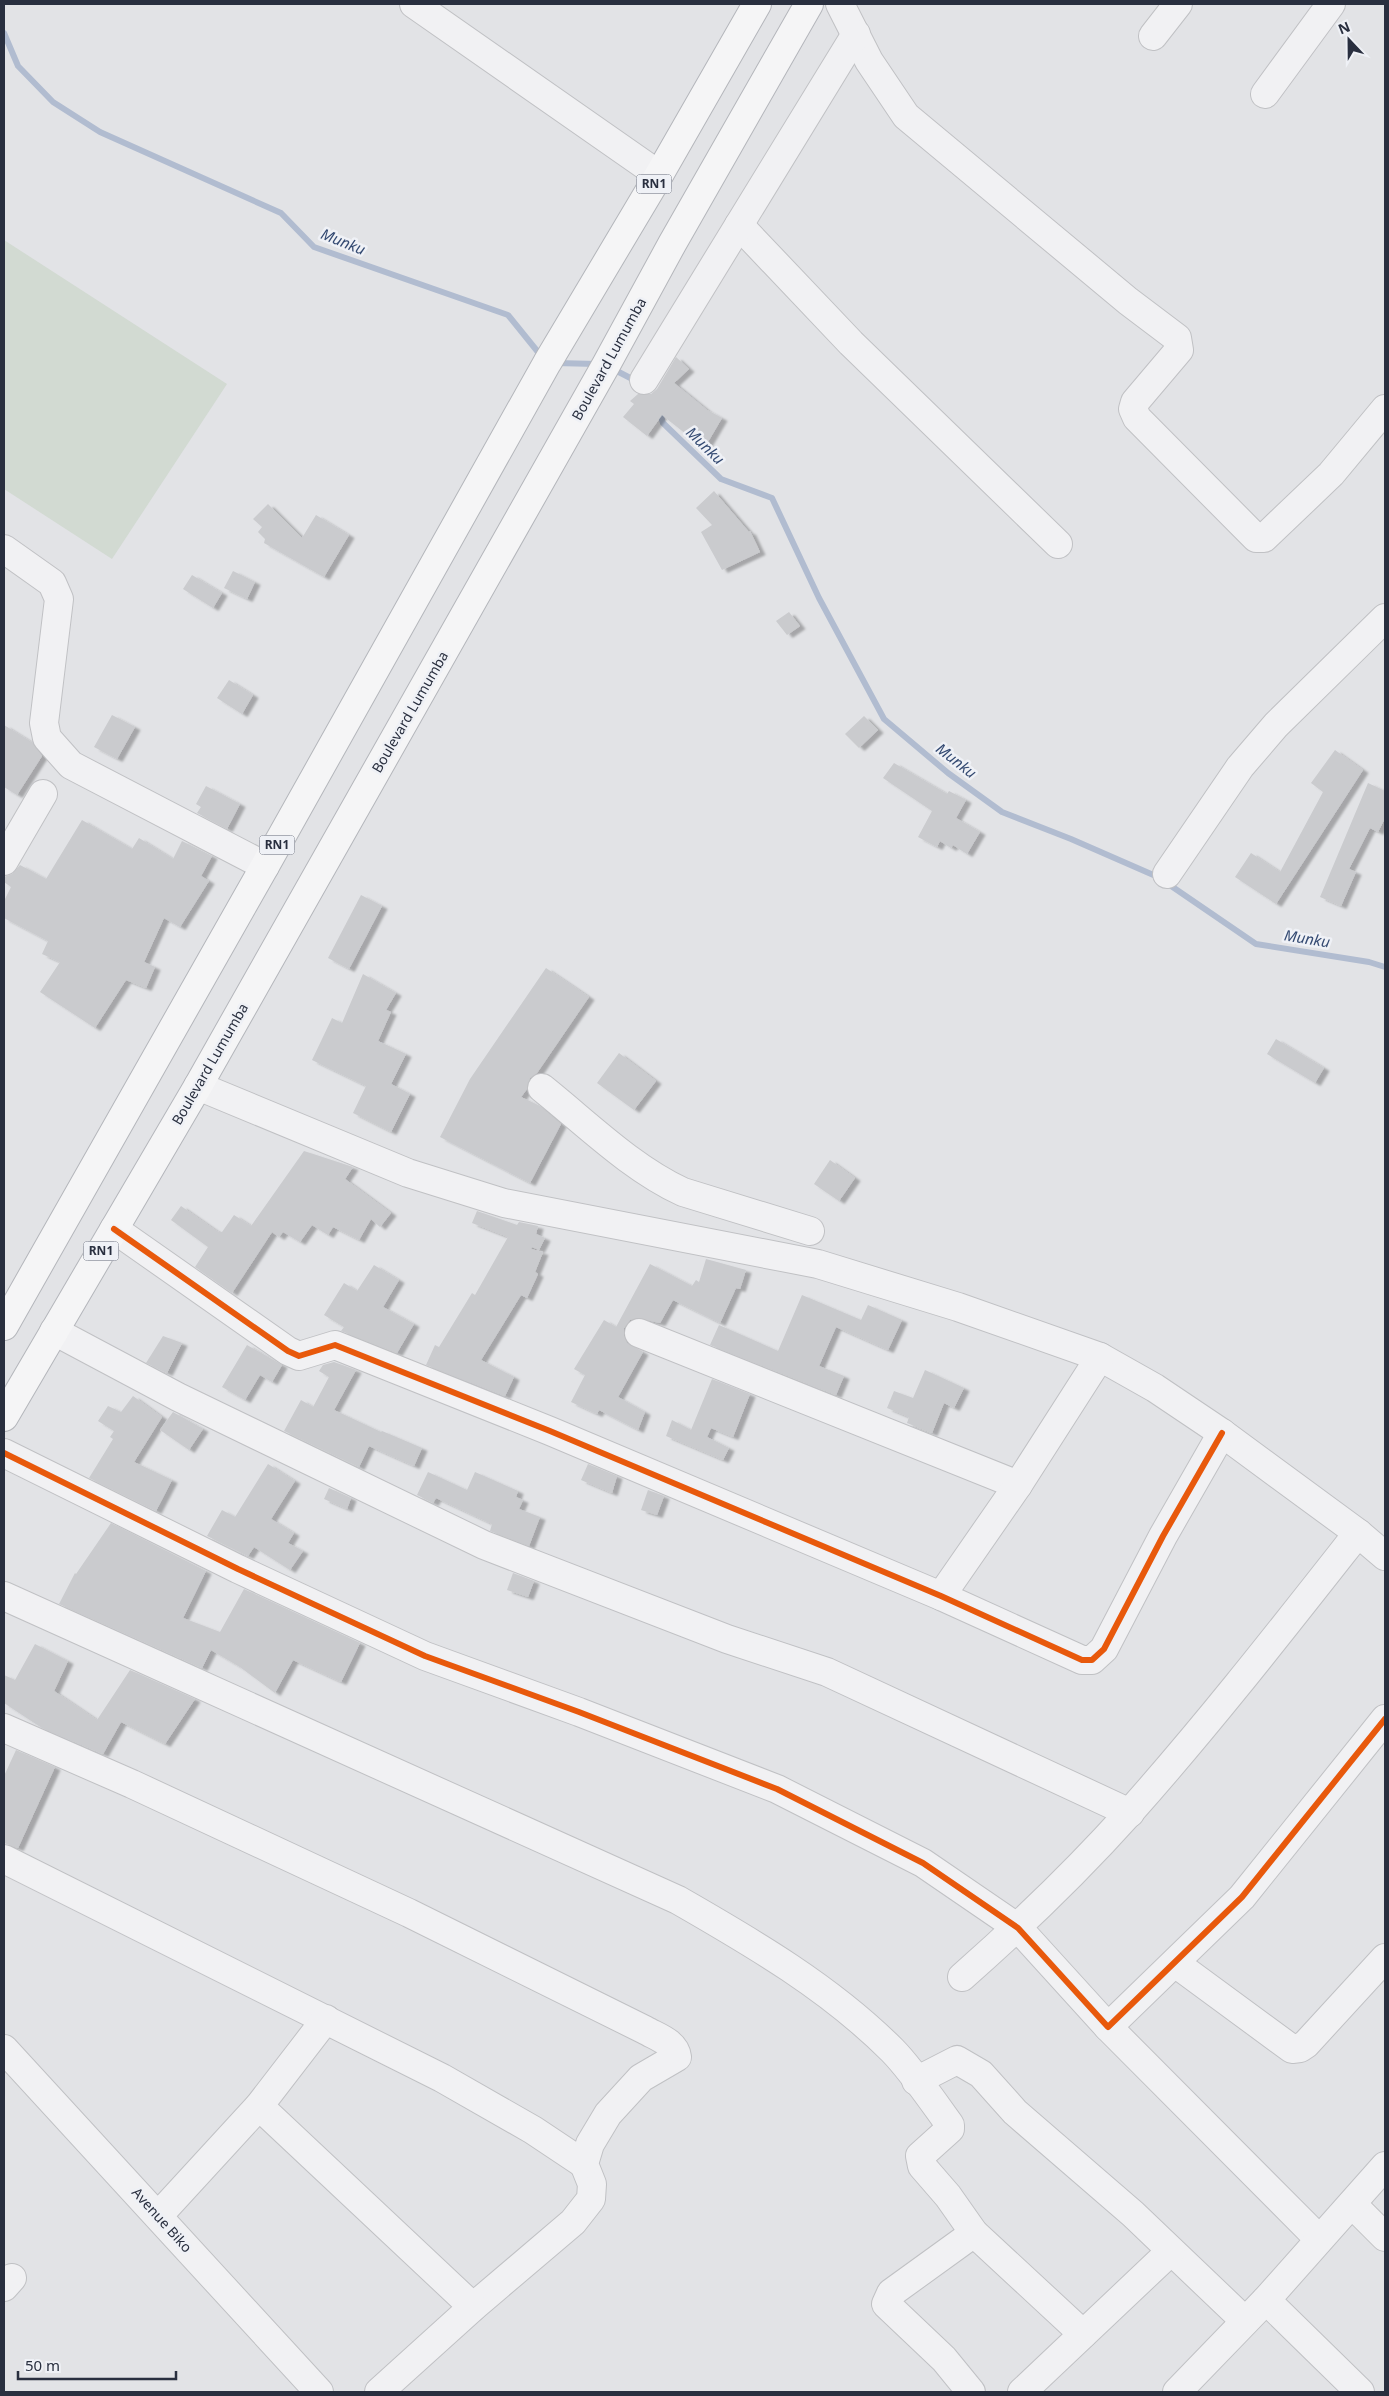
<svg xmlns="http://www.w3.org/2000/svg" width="1389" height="2396" font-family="'Noto Sans',sans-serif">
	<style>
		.green { fill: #d2dad2 }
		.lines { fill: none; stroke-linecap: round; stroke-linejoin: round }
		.stream { stroke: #b1bcd0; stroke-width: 6 }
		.building { fill: #cacbce; filter: url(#shadow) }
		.minor-casing { stroke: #c0c1c4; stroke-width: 30 }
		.highway-casing { stroke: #b4b6bb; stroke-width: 30 }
		.minor { stroke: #f1f1f3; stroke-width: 28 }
		.highway { stroke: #f5f5f6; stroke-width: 28 }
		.cycleway-casing { stroke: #eff1f6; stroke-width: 9 }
		.cycleway { stroke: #e8590c; stroke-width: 6 }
		.labels { text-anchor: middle; stroke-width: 5; stroke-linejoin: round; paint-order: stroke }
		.shield { fill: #eff1f6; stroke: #646976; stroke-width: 1 }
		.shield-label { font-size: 12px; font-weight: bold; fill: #292f3f }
		.street-label { font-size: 14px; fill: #292f3f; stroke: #eff1f6 }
		.water-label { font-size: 15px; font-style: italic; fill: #344a72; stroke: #eff1f6 }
	</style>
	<defs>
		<filter id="shadow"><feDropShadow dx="5.5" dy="3" stdDeviation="1" flood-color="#0004"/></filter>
	</defs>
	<rect width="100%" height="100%" fill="#e2e3e6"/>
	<path class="green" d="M4,240l223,144 -115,175 -108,-70z"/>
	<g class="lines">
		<g class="stream">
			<path d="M4,33l14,33 35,36 47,30 181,81 33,34 194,68 34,42"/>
			<path d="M555,363l42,1"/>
			<path d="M611,368l27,14"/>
			<path d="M659,410l4,13 58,56 51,19 47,100 65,121 64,54 54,39 69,27 87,38 98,67 113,18 16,5"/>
		</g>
	</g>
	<g class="building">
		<path d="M676,357l13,12 -15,14 33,27 15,8 -17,29 -20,-11 1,-2 -24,-19 -15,21 -24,-19 11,-13 -4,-3 8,-7h13l6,-5z"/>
		<path d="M714,491l35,41 1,-1 10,21 -38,18 -21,-38 11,-7 -16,-17z"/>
		<path d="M268,504l34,34 14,-23 33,20 -25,42 -60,-34 1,-4 -7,-7 4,-5 -9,-8z"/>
		<path d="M233,571l22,11 -8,17 -23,-11z"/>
		<path d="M192,575l30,18 -9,15 -30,-19z"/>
		<path d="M789,612l11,14 -13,9 -11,-14z"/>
		<path d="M229,680l24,15 -11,19 -25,-16z"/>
		<path d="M112,715l23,12 -18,32 -23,-12z"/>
		<path d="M864,716l14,14 -19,18 -14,-14z"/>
		<path d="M4,725l29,18 9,13 -25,39 -13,-8z"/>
		<path d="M1335,750l28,20 -87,134 -41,-27 16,-24 29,19 43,-80 -12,-9z"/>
		<path d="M894,763l53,31 2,-3 17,9 -10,18 24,14 -13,22 -14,-9 -2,3 -11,-7 -3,6 -19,-10 14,-26 -49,-33z"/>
		<path d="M1368,783l17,8v27l-7,14 -8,-4 -21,41 7,3 -15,34 -21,-9z"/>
		<path d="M206,786l34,18 -13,25 -30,-16 4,-6 -5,-3z"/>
		<path d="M82,820l50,29 7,-11 34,21 9,-18 30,15 -11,20 8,5 -29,46 -16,-9 -20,44 11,5 -9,21 -20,-8 -31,48 -55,-36 20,-30 -18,-8 6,-13 -44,-23v-17l7,-14 -7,-5v-5l8,-3 8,-9 26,14z"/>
		<path d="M361,895l21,11 -33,63 -21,-11z"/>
		<path d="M546,968l43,29 -52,76 -7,5 -3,11 -6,8 19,9 21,18 -31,59 -90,-46 30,-58z"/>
		<path d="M363,974l33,19 -10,17 5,2 -13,29 28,13 -15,30 19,10 -19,38 -38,-19 13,-27 -54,-26 20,-42 10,5z"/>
		<path d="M1276,1039l48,29 -9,15 -48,-29z"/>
		<path d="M619,1053l37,28 -22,29 -37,-27z"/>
		<path d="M304,1151l49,16 -8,12 46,34 -11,14 -9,-8 -12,21 -26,-13 -5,8 -16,-10 -12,17 -17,-10 -4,5 -7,-5 -40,61 -37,-26 13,-20 -37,-27 10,-14 37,26 1,-1 3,1 12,-17 17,11z"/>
		<path d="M830,1160l25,18 -16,23 -25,-17z"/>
		<path d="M477,1211l40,14 2,-3 19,4 -2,8 9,4 -6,12 -7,-3 -1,2 12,3 -8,20 3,2 -11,24 -6,-3 -40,65 33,17 -9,19 -79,-31 9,-20 4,2 33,-54 3,2 33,-58 -36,-14z"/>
		<path d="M706,1259l40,11 -6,19 -4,-1 -16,35 -47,-23 -13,23 -23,-5 -7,2 -6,8v8l3,7 16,9 -25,45 27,15 -7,18 -39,-20 -2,4 -26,-12 14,-27 -11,-6 30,-49 12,7 34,-63 42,22 4,-6 3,2z"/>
		<path d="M374,1265l25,15 -16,27 31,17 -17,29 -56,-22 3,-4 -20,-12 20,-32 13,8z"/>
		<path d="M802,1295l59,25 7,-15 34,15 -14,30 -52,-23 -17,39 25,10 -8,19 -126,-50 9,-20 59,26z"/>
		<path d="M163,1336l19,7 -15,30 -21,-10z"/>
		<path d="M247,1345l35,20 -10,17 -12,-7 -15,25 -23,-13z"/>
		<path d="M334,1362l22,8 -22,40 47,22 1,-1 40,17 -8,18 -45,-20 -10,21 -75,-36 17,-31 12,7 16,-30 -10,-6 4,-6z"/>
		<path d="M925,1370l39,18 -10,20 -10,-5 -12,30 -25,-10 2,-6 -22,-9 7,-17 19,7z"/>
		<path d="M712,1379l38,15 -17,43 -22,-9 -4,9 22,11 -6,12 -57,-24 6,-16 19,10z"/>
		<path d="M133,1396l29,21 -28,45 38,18 -16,31 -67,-33 24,-39 -3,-2 4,-6 -16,-10 10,-15 13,6z"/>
		<path d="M173,1412l30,17 -14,21 -29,-20z"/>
		<path d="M268,1464l27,17 -24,38 23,14 -6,10 15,8 -13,19 -36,-23 -6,9 -41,-20 15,-26 13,7z"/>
		<path d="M588,1464l29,12 -5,17 -31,-13z"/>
		<path d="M428,1472l39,18 8,-18 43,19 -2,6 7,3 -4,9 21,8 -11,29 -39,-15 2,-7 -56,-26 -3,5 -16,-8z"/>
		<path d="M329,1488l22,10 -4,11 -23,-10z"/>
		<path d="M648,1490l16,6 -7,19 -16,-5z"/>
		<path d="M111,1523l95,48 -23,47 37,14 24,-43 116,54 -19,39 -48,-22 -18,33 -35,-26 -29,-17 -9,18 -143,-64 16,-31 1,1z"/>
		<path d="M513,1573l21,8 -6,16 -21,-7z"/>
		<path d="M35,1644l33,17 -14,30 43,29 33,-50 65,29 -30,45 -44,-22 -18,32 -61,-26 -38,-25v-28l11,5z"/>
		<path d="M16,1750l39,17 -37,81 -14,-5v-67z"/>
	</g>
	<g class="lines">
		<defs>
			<g id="minor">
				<path d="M414,4l245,171"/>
				<path d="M840,4l29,57 37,55 222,185 49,37 2,12 -44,52 -2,7 4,9 119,120h8l67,-64 54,-65"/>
				<path d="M1153,36l25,-32"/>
				<path d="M1265,94l66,-90"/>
				<path d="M739,225l112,118 207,201"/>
				<path d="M644,380l212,-346"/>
				<path d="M4,549l48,34 7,16 -15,124 3,15 24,27 194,101"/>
				<path d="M4,861l39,-67"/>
				<path d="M1167,874l73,-107 36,-42 109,-107"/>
				<path d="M198,1086l210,87 96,30 314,61 140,43 142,50 55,31 67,45 136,100 27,23"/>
				<path d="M542,1088c45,36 89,80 141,104l127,39"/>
				<path d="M114,1229l174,122 11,5 36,-11 215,86 391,165 141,64h10l12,-11 59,-113 59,-103"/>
				<path d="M54,1331l124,66 306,148 243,94 100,33 303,141"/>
				<path d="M639,1333l379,152"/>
				<path d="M4,1453l234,116 187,87 154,56 198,77 146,74 95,65 90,99 134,-130 143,-178"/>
				<path d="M4,1596l674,304c75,43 152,88 214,150 19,19 42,53 58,75v4l-30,27 2,10 26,30 26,37 109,101"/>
				<path d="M941,1596l77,-111 82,-128"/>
				<path d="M4,1728l128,56 277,129 236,117c12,7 30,12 32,27l-36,21 -33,36 -18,30 -6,20 8,20 -1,15 -18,23 -100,85 -94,85"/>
				<path d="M4,1859l438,219 91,52 51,34"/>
				<path d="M1175,1963l117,86 8,-1 6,-4 79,-86"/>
				<path d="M962,1977c59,-52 116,-107 168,-165 80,-90 154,-185 228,-279"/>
				<path d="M1108,2027l211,212"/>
				<path d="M4,2049l315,343"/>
				<path d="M916,2081l41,-21 24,14 34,38 118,102 112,107"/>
				<path d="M259,2106l214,201"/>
				<path d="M1352,2204l33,33"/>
				<path d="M158,2216l101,-110 67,-87"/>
				<path d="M4,2287l8,-9"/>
				<path d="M1266,2300l94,92"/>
				<path d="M971,2392l-27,-33 -58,-55 5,-11 83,-60"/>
				<path d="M1022,2392l149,-141"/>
				<path d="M1177,2392l89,-92 119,-134"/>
			</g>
			<g id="highway">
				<path d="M4,1326l261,-460 282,-503 112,-188 98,-171"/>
				<path d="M4,1417l194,-331 408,-721 66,-121 137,-240"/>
			</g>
		</defs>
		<use href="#minor" class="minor-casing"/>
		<use href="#highway" class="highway-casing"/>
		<use href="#minor" class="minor"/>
		<use href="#highway" class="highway"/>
		<defs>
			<g id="cycleway">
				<path d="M114,1229l174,122 11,5 36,-11 215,86 391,165 141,64h10l12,-11 59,-113 59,-103"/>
				<path d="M4,1453l234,116 187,87 154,56 198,77 146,74 95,65 90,99 134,-130 143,-178"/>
			</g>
		</defs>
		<use href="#cycleway" class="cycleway-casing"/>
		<use href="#cycleway" class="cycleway"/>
	</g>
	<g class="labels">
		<g class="shield">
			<rect x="636.5" y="174.5" width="35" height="19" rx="4"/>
			<rect x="259.5" y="835.5" width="35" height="19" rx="4"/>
			<rect x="83.5" y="1241.5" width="35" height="19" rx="4"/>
		</g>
		<g class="shield-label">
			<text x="654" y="188">RN1</text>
			<text x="277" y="849">RN1</text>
			<text x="101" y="1255">RN1</text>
		</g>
		<g class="street-label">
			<text transform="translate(609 359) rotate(-61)" y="5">Boulevard Lumumba</text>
			<text transform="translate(410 712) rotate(-60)" y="5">Boulevard Lumumba</text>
			<text transform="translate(210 1064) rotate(-60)" y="5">Boulevard Lumumba</text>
			<text transform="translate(162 2220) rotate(48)" y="5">Avenue Biko</text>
		</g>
		<g class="water-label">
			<text transform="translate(343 242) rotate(22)" y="5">Munku</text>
			<text transform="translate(705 446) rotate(44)" y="5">Munku</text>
			<text transform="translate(956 761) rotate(38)" y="5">Munku</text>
			<text transform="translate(1307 939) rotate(9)" y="5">Munku</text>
		</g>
	</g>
	<rect width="1389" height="2396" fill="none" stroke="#292f3f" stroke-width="10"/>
	<g transform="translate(1349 40) rotate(338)" stroke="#eff1f6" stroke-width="4" paint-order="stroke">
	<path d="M0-4L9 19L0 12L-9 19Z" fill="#292f3f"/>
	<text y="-8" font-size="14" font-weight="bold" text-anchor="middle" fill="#292f3f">N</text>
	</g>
	<path d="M18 2371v8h158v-8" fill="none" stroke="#292f3f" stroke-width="2.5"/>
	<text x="25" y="2371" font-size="15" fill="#292f3f" stroke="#eff1f6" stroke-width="4" paint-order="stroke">50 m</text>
</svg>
